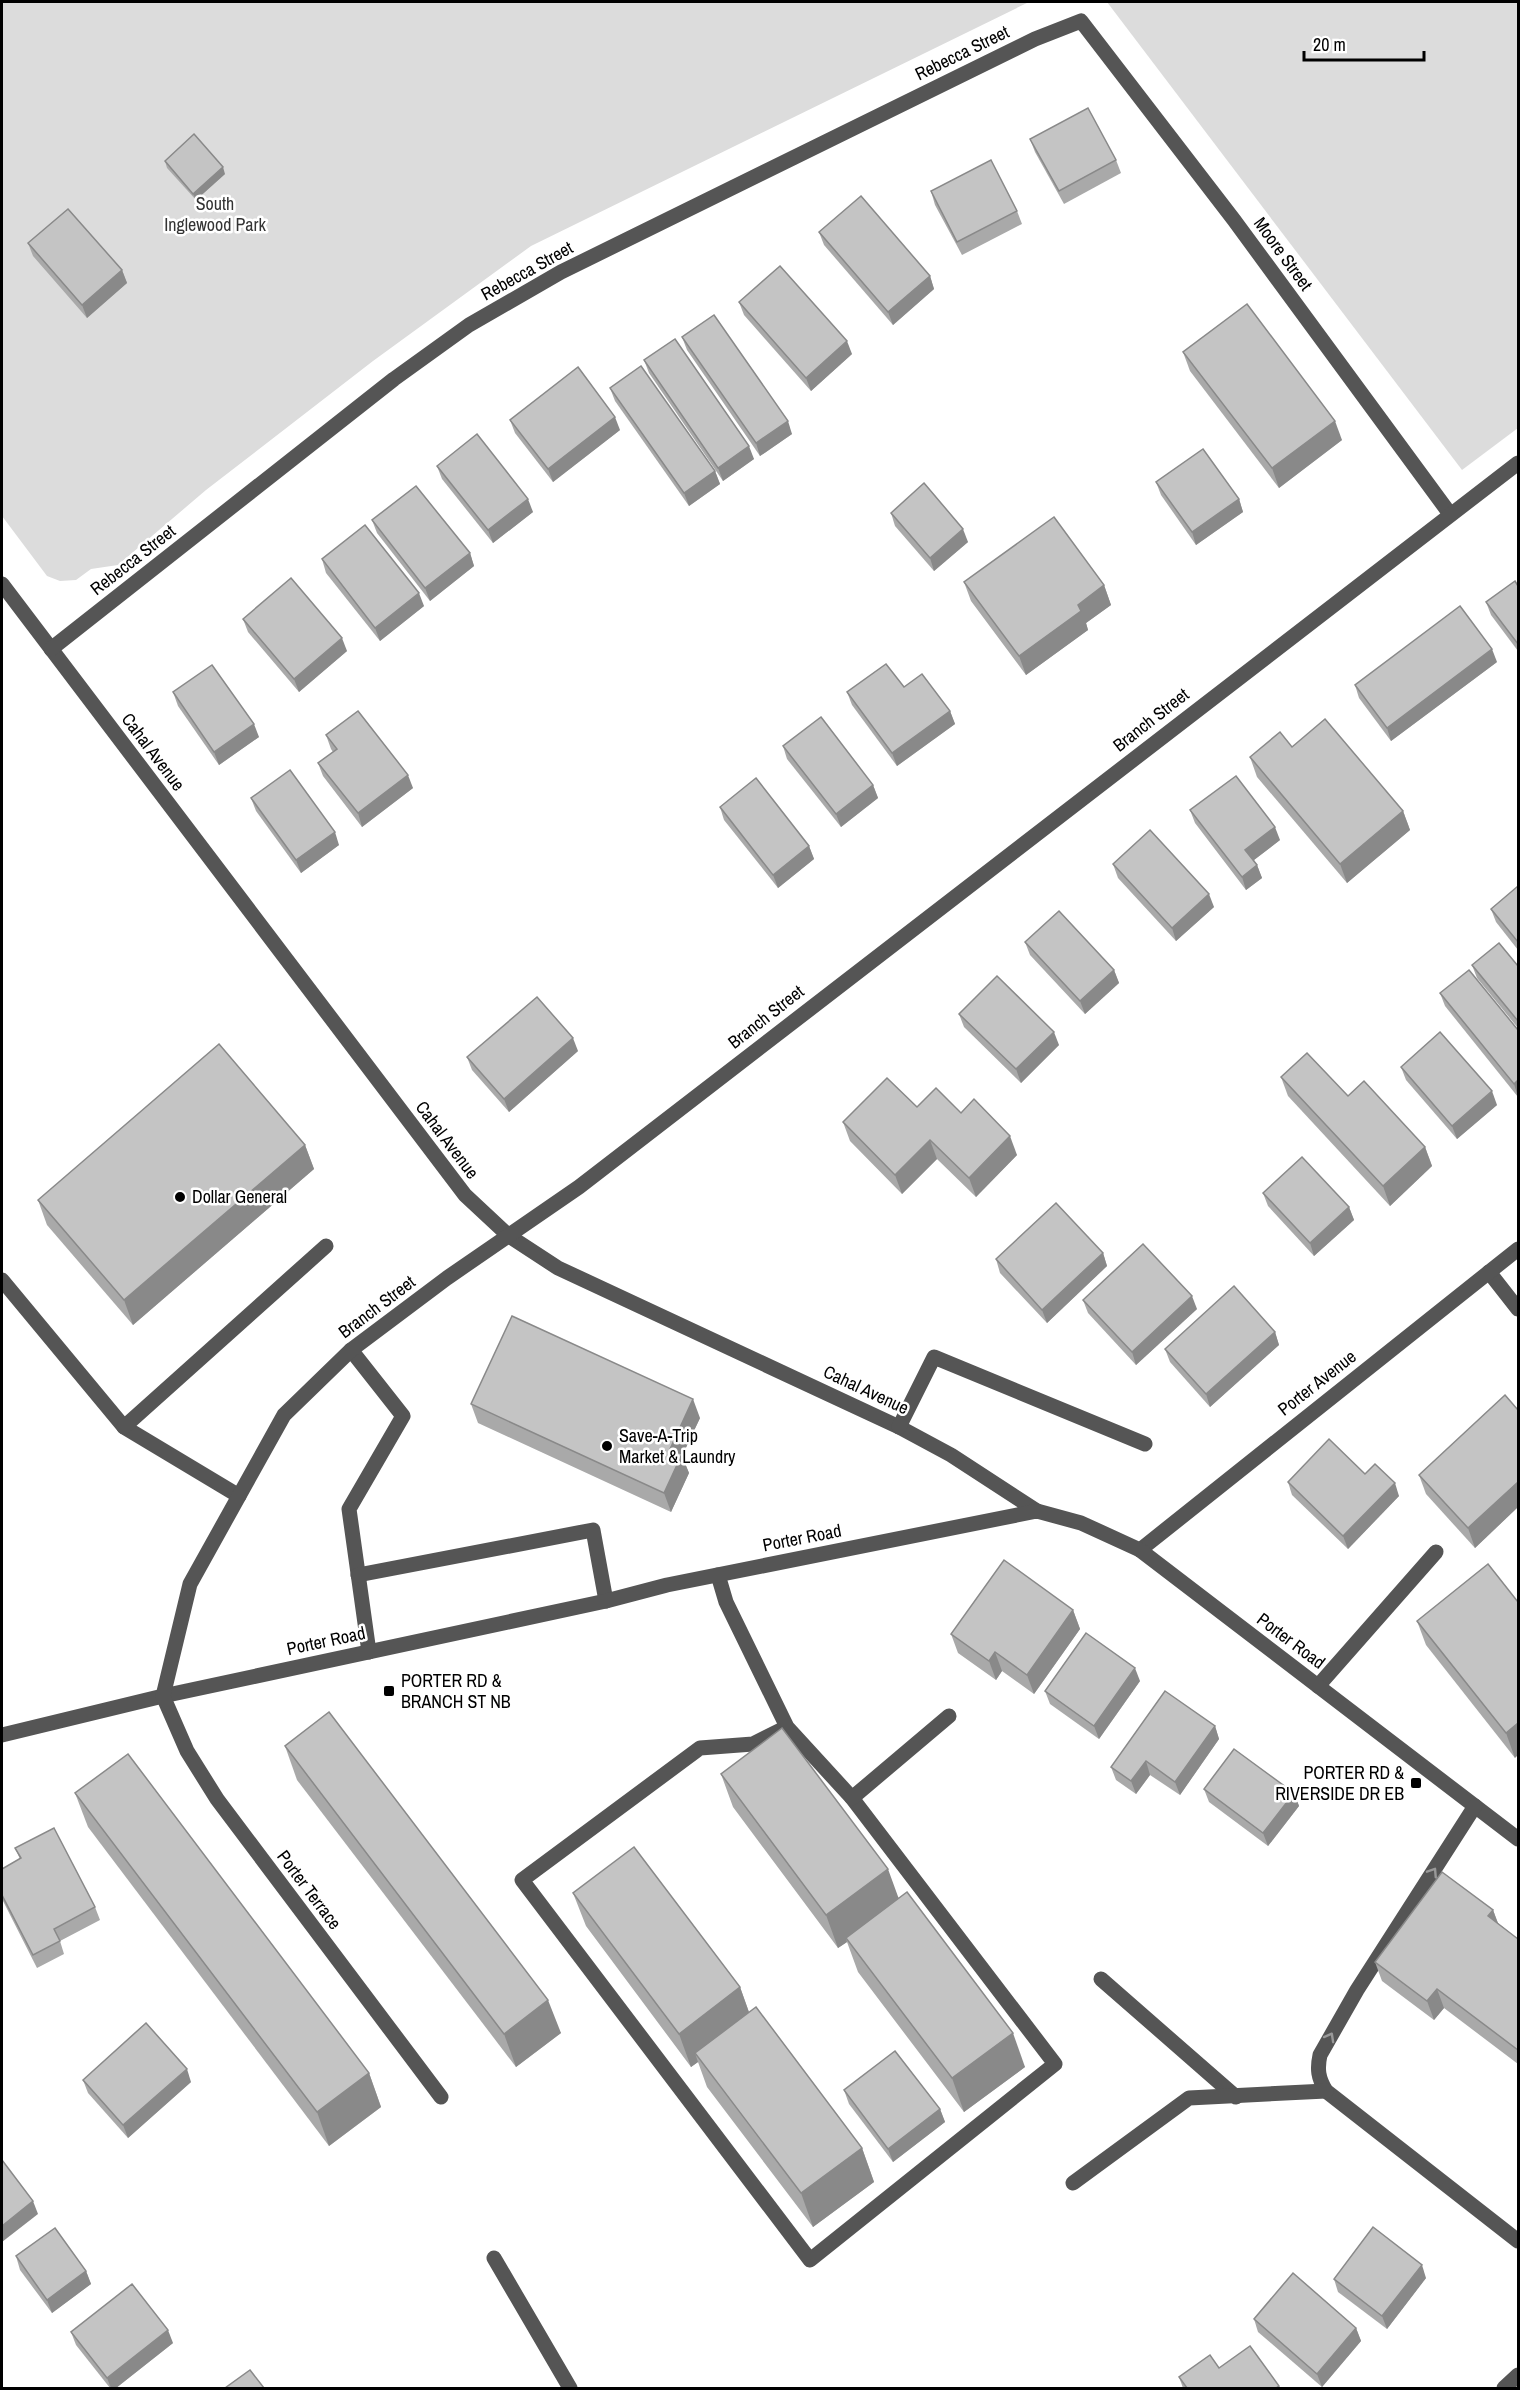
<svg xmlns="http://www.w3.org/2000/svg" width="1520" height="2390" font-family="'Archivo Narrow',sans-serif">
	<style>
		.green { fill: #dcdcdc }
		.lines { fill: none; stroke-linecap: round; stroke-linejoin: round }
		.minor { stroke: #555; stroke-width: 15 }
		.wall { fill: #a9a9a9 }
		.shaded-wall { fill: #898989 }
		.building { fill: #c4c4c4; stroke: #898989; stroke-width: 1.5 }
		.oneway { stroke: #999 }
		.poi-dot { fill: #000; stroke: #fff; stroke-width: 2 }
		.labels { text-anchor: middle; stroke-width: 5; stroke-linejoin: round; paint-order: stroke }
		.street-label { font-size: 18px; fill: #000; stroke: #fff }
		.park-label { font-size: 18px; fill: #333; stroke: #fff }
		.poi-label { font-size: 18px; fill: #000; stroke: #fff; text-anchor: start }
	</style>
	<rect width="100%" height="100%" fill="#fff"/>
	<g class="green">
		<path d="M2,2h1027l-498,244 -158,115 -167,129 -88,75 -27,4 -15,11 -16,1 -13,-5 -45,-60z"/>
		<path d="M1107,2h411v426l-56,42z"/>
	</g>
	<g class="lines">
		<g class="minor">
			<path d="M2,584l463,611 44,41 49,32 341,159 52,28 86,56"/>
			<path d="M51,649l343,-270 75,-54 92,-53 474,-233 46,-18 153,199 216,294"/>
			<path d="M1489,1272l29,37"/>
			<path d="M2,1280l122,147 115,69"/>
			<path d="M351,1350l52,66 -54,93 20,143"/>
			<path d="M124,1427l202,-181"/>
			<path d="M899,1427l35,-70 211,87"/>
			<path d="M1140,1550l378,-301"/>
			<path d="M358,1575l235,-45 13,71"/>
			<path d="M718,1575l8,27 61,125 65,71 203,266 -245,196 -288,-380 178,-132 53,-4 34,-17"/>
			<path d="M1318,1686l118,-134"/>
			<path d="M2,1735l161,-39 443,-95 61,-16 370,-74 44,12 59,27 378,289"/>
			<path d="M852,1798l97,-82"/>
			<path d="M1475,1806l-118,184 -37,65c-3,14 -2,23 6,36l192,150"/>
			<path d="M1101,1979l135,118"/>
			<path d="M441,2097l-224,-298 -30,-48 -24,-55 27,-112 94,-169 67,-65 96,-72 132,-91 939,-724"/>
			<path d="M1073,2183l116,-85 137,-7"/>
			<path d="M494,2258l76,130"/>
			<path d="M1504,2388l14,-13"/>
		</g>
	</g>
	<g class="wall">
		<path d="M1030,139l86,21 5,13 -57,31 -29,-52z"/>
		<path d="M165,161l60,13 -29,26 -29,-32z"/>
		<path d="M931,191l86,20 5,13 -60,31 -27,-50z"/>
		<path d="M819,232l111,44 4,13 -41,36 -69,-80z"/>
		<path d="M28,243l94,27 5,13 -40,35 -54,-62z"/>
		<path d="M739,302l113,52 -41,37 -67,-76z"/>
		<path d="M682,337l110,97 -32,22 -73,-106z"/>
		<path d="M1183,352l159,88 -63,48 -89,-117z"/>
		<path d="M644,360l110,99 -31,22 -74,-108z"/>
		<path d="M610,388l105,83 5,13 -31,22 -74,-105z"/>
		<path d="M510,420l110,10 -67,52 -38,-49z"/>
		<path d="M437,466l96,46 -40,31 -51,-64z"/>
		<path d="M1156,482l83,17 4,13 -47,33 -35,-50z"/>
		<path d="M891,513l77,29 -34,29 -39,-45z"/>
		<path d="M372,520l98,33 4,13 -44,35 -53,-68z"/>
		<path d="M322,559l102,47 -44,35 -54,-68z"/>
		<path d="M964,582l140,3 7,20 -25,18 2,7 -62,45 -55,-74z"/>
		<path d="M1518,586v65l-27,-36 -5,-13z"/>
		<path d="M243,619l104,32 -48,41 -51,-60z"/>
		<path d="M1497,662l-106,79 -32,-43 -4,-13z"/>
		<path d="M904,687l46,24 5,13 -58,42 -45,-61 -5,-13z"/>
		<path d="M173,692l86,45 -40,28 -41,-59z"/>
		<path d="M326,735l87,53 -51,39 -39,-51 -5,-13 15,-11 -2,-3z"/>
		<path d="M783,746l90,39 5,13 -37,29 -54,-68z"/>
		<path d="M1292,747l111,64 7,19 -63,53 -90,-106 -7,-20z"/>
		<path d="M251,798l88,47 -38,28 -45,-62z"/>
		<path d="M720,807l89,39 5,13 -36,29 -54,-68z"/>
		<path d="M1190,810l90,30 -26,20 3,5 5,13 -16,12 -51,-67z"/>
		<path d="M1113,864l101,43 -38,34 -58,-63z"/>
		<path d="M1518,886v64l-22,-28 -5,-13z"/>
		<path d="M1025,942l89,28 5,13 -34,31 -55,-59z"/>
		<path d="M1472,965l46,1v62l-41,-50z"/>
		<path d="M1440,993l78,37v67l-73,-91z"/>
		<path d="M959,1014l100,31 -38,38 -57,-56z"/>
		<path d="M578,1051l-69,61 -37,-42 -5,-13z"/>
		<path d="M1401,1067l96,38 -40,34 -51,-59z"/>
		<path d="M1281,1077l67,19 77,51 7,19 -42,40 -102,-110z"/>
		<path d="M917,1107l44,6 56,42 -41,42 -39,-38 -35,35 -52,-53 -7,-19z"/>
		<path d="M305,1145l9,24 -181,156 -86,-100 -9,-25z"/>
		<path d="M1263,1193l86,14 5,13 -40,36 -46,-50z"/>
		<path d="M1103,1253l4,13 -60,57 -47,-50 -4,-14z"/>
		<path d="M1083,1300l114,9 -61,56 -48,-52z"/>
		<path d="M1275,1332l4,13 -69,62 -40,-45 -5,-13z"/>
		<path d="M471,1404l229,14 -18,38 7,17 -18,39 -193,-89z"/>
		<path d="M1518,1410v97l-43,41 -49,-54 -7,-19z"/>
		<path d="M1365,1474l34,22 -51,53 -56,-54 -4,-13z"/>
		<path d="M1518,1602l-3,156 -89,-113 -9,-24z"/>
		<path d="M1073,1610l7,19 -46,65 -32,-23 -6,9 -38,-27 -7,-19z"/>
		<path d="M1140,1681l-41,58 -49,-35 -5,-13z"/>
		<path d="M1215,1726l4,13 -39,56 -30,-20 -14,19 -20,-14 -5,-13z"/>
		<path d="M285,1746l276,287 -45,34 -219,-287z"/>
		<path d="M721,1774l178,124 126,169 -61,45 -106,-140 -11,-30 -9,6 -105,-141z"/>
		<path d="M1204,1789l90,4 5,13 -31,40 -59,-44z"/>
		<path d="M75,1793l294,280 12,34 -52,39 -241,-319z"/>
		<path d="M15,1848l80,59 5,13 -40,21 4,13 -27,14 -35,-69v-30l18,-10z"/>
		<path d="M573,1893l167,94 9,25 113,136 12,34 -61,45 -106,-140 -9,-25 -7,5 -105,-141z"/>
		<path d="M1493,1910l5,13 20,16v125l-74,-56 -10,12 -52,-39 -7,-19z"/>
		<path d="M83,2080l108,2 -63,56 -40,-45z"/>
		<path d="M844,2090l96,19 5,13 -52,40 -44,-58z"/>
		<path d="M16,2256l70,15 5,13 -39,29 -32,-43z"/>
		<path d="M1426,2278l-39,51 -49,-37 -4,-13z"/>
		<path d="M1254,2319l102,9 5,13 -39,46 -64,-55z"/>
		<path d="M71,2332l102,11 -57,45h-6l-34,-43z"/>
		<path d="M1179,2377l100,9 1,2h-97z"/>
	</g>
	<g class="shaded-wall">
		<path d="M223,167l2,7 -29,26 -3,-6z"/>
		<path d="M122,270l5,13 -40,35 -5,-13z"/>
		<path d="M930,276l4,13 -41,36 -5,-13z"/>
		<path d="M847,341l5,13 -41,37 -5,-13z"/>
		<path d="M615,417l5,13 -67,52 -5,-13z"/>
		<path d="M788,421l4,13 -32,22 -4,-13z"/>
		<path d="M1335,421l7,19 -63,48 -7,-20z"/>
		<path d="M749,446l5,13 -31,22 -5,-13z"/>
		<path d="M715,471l5,13 -31,22 -5,-13z"/>
		<path d="M528,499l5,13 -40,31 -5,-13z"/>
		<path d="M1239,499l4,13 -47,33 -4,-13z"/>
		<path d="M963,529l5,13 -34,29 -4,-13z"/>
		<path d="M470,553l4,13 -44,35 -5,-13z"/>
		<path d="M1104,585l7,20 -25,18 2,7 -62,45 -7,-19 59,-51z"/>
		<path d="M419,593l5,13 -44,35 -5,-13z"/>
		<path d="M342,638l5,13 -48,41 -5,-13z"/>
		<path d="M1492,649l5,13 -106,79 -4,-13z"/>
		<path d="M950,711l5,13 -58,42 -5,-13z"/>
		<path d="M254,724l5,13 -40,28 -5,-13z"/>
		<path d="M408,775l5,13 -51,39 -4,-14z"/>
		<path d="M873,785l5,13 -37,29 -5,-13z"/>
		<path d="M1403,811l7,19 -63,53 -7,-19z"/>
		<path d="M1275,827l5,13 -30,23 -5,-13z"/>
		<path d="M335,832l4,13 -38,28 -5,-13z"/>
		<path d="M809,846l5,13 -36,29 -5,-13z"/>
		<path d="M1257,865l5,13 -16,12 -4,-13z"/>
		<path d="M1209,894l5,13 -38,34 -4,-13z"/>
		<path d="M1114,970l5,13 -34,31 -5,-13z"/>
		<path d="M1054,1032l5,13 -38,38 -5,-14z"/>
		<path d="M573,1038l5,13 -69,61 -5,-13z"/>
		<path d="M1518,1080v17l-4,-13z"/>
		<path d="M1492,1091l5,14 -40,34 -5,-13z"/>
		<path d="M1010,1136l7,19 -41,42 -7,-19z"/>
		<path d="M930,1140l7,19 -35,35 -7,-19z"/>
		<path d="M305,1145l9,24 -181,156 -9,-25z"/>
		<path d="M1425,1147l7,19 -42,40 -7,-20z"/>
		<path d="M1349,1207l5,13 -40,36 -4,-13z"/>
		<path d="M1103,1253l4,13 -60,57 -5,-13z"/>
		<path d="M1192,1296l5,13 -61,56 -4,-13z"/>
		<path d="M1275,1332l4,13 -69,62 -4,-13z"/>
		<path d="M693,1399l7,19 -18,38 7,17 -18,39 -7,-19 6,-44z"/>
		<path d="M1518,1482v25l-43,41 -7,-20z"/>
		<path d="M1395,1483l4,13 -51,53 -5,-13z"/>
		<path d="M1073,1610l7,19 -46,65 -7,-19z"/>
		<path d="M995,1652l7,19 -6,9 -7,-19z"/>
		<path d="M1135,1668l5,13 -41,58 -5,-13z"/>
		<path d="M1518,1723v32l-3,3 -9,-25z"/>
		<path d="M1215,1726l4,13 -39,56 -5,-13z"/>
		<path d="M1146,1761l4,14 -14,19 -5,-13z"/>
		<path d="M1294,1793l5,13 -31,40 -5,-13z"/>
		<path d="M888,1869l12,33 -54,36 1,4 -9,6 -12,-33z"/>
		<path d="M1493,1910l7,19 -12,-13z"/>
		<path d="M740,1987l12,34 -57,32 3,9 -7,5 -12,-33z"/>
		<path d="M1437,1989l7,19 -10,12 -7,-19z"/>
		<path d="M548,2000l13,33 -45,34 -12,-33z"/>
		<path d="M1013,2033l12,34 -61,45 -12,-34z"/>
		<path d="M187,2069l4,13 -63,56 -5,-13z"/>
		<path d="M369,2073l12,34 -52,39 -12,-34z"/>
		<path d="M940,2109l5,13 -52,40 -5,-13z"/>
		<path d="M862,2148l12,34 -61,45 -12,-34z"/>
		<path d="M33,2201l5,13 -36,28v-16z"/>
		<path d="M1422,2265l4,13 -39,51 -5,-13z"/>
		<path d="M86,2271l5,13 -39,29 -5,-13z"/>
		<path d="M1356,2328l5,13 -39,46 -5,-13z"/>
		<path d="M168,2330l5,13 -57,45h-5l-4,-10z"/>
	</g>
	<g class="building">
		<path d="M1088,108l28,52 -57,31 -29,-52z"/>
		<path d="M194,134l29,33 -30,27 -28,-33z"/>
		<path d="M991,160l26,51 -60,31 -26,-51z"/>
		<path d="M861,196l69,80 -42,36 -69,-80z"/>
		<path d="M68,209l54,61 -40,35 -54,-62z"/>
		<path d="M780,266l67,75 -41,37 -67,-76z"/>
		<path d="M1247,304l88,117 -63,47 -89,-116z"/>
		<path d="M714,315l74,106 -32,22 -74,-106z"/>
		<path d="M675,339l74,107 -31,22 -74,-108z"/>
		<path d="M641,366l74,105 -31,22 -74,-105z"/>
		<path d="M578,367l37,50 -67,52 -38,-49z"/>
		<path d="M477,434l51,65 -40,31 -51,-64z"/>
		<path d="M1203,449l36,50 -47,33 -36,-50z"/>
		<path d="M924,483l39,46 -33,29 -39,-45z"/>
		<path d="M416,486l54,67 -45,35 -53,-68z"/>
		<path d="M1054,517l50,68 -26,20 3,6 -62,45 -55,-74z"/>
		<path d="M365,525l54,68 -44,35 -53,-69z"/>
		<path d="M291,578l51,60 -48,41 -51,-60z"/>
		<path d="M1515,581l3,5v58l-32,-42z"/>
		<path d="M1460,606l32,43 -105,79 -32,-43z"/>
		<path d="M886,664l18,23 18,-13 28,37 -58,42 -45,-61z"/>
		<path d="M212,665l42,59 -40,28 -41,-60z"/>
		<path d="M358,711l50,64 -50,38 -40,-50 19,-14 -11,-14z"/>
		<path d="M821,717l52,68 -37,29 -53,-68z"/>
		<path d="M1325,719l78,92 -63,53 -90,-107 30,-25 12,15z"/>
		<path d="M290,770l45,62 -39,28 -45,-62z"/>
		<path d="M1236,776l39,51 -30,23 12,15 -15,12 -52,-67z"/>
		<path d="M756,778l53,68 -36,29 -53,-68z"/>
		<path d="M1150,830l59,64 -37,34 -59,-64z"/>
		<path d="M1518,886v56l-27,-33z"/>
		<path d="M1059,911l55,59 -34,31 -55,-59z"/>
		<path d="M1499,943l19,23v55l-46,-56z"/>
		<path d="M1469,970l49,60v50l-4,4 -74,-91z"/>
		<path d="M997,976l57,56 -38,37 -57,-55z"/>
		<path d="M537,997l36,41 -69,61 -37,-42z"/>
		<path d="M1440,1032l52,59 -40,35 -51,-59z"/>
		<path d="M219,1044l86,101 -181,155 -86,-100z"/>
		<path d="M1307,1053l41,43 16,-15 61,66 -42,39 -102,-109z"/>
		<path d="M887,1078l30,29 19,-19 25,25 13,-14 36,37 -41,42 -39,-38 -35,35 -52,-53z"/>
		<path d="M1302,1157l47,50 -39,36 -47,-50z"/>
		<path d="M1056,1203l47,50 -61,57 -46,-51z"/>
		<path d="M1143,1244l49,52 -60,56 -49,-52z"/>
		<path d="M1234,1286l41,46 -69,62 -41,-45z"/>
		<path d="M512,1316l181,83 -23,50 12,5 -18,39 -193,-89z"/>
		<path d="M1505,1395l13,15v72l-50,46 -49,-53z"/>
		<path d="M1329,1439l36,35 10,-10 20,19 -52,53 -55,-54z"/>
		<path d="M1004,1560l69,50 -46,65 -32,-23 -6,9 -38,-27z"/>
		<path d="M1488,1564l30,38v121l-12,10 -89,-112z"/>
		<path d="M1086,1633l49,35 -41,58 -49,-35z"/>
		<path d="M1165,1691l50,35 -40,56 -29,-21 -15,20 -20,-14z"/>
		<path d="M329,1712l219,288 -44,34 -219,-288z"/>
		<path d="M782,1728l106,141 -62,46 -105,-141z"/>
		<path d="M1234,1749l60,44 -31,40 -59,-44z"/>
		<path d="M128,1754l241,319 -52,39 -242,-319z"/>
		<path d="M54,1828l41,79 -41,22 6,12 -27,14 -31,-60v-26l19,-11 -6,-10z"/>
		<path d="M634,1847l106,140 -61,47 -106,-141z"/>
		<path d="M1442,1872l51,38 -5,6 30,23v111l-81,-61 -10,12 -52,-39z"/>
		<path d="M907,1892l106,141 -61,45 -106,-140z"/>
		<path d="M756,2007l106,141 -61,45 -106,-140z"/>
		<path d="M146,2023l41,46 -64,56 -40,-45z"/>
		<path d="M895,2051l45,58 -52,40 -44,-59z"/>
		<path d="M2,2160l31,41 -31,25z"/>
		<path d="M1373,2227l49,38 -40,51 -48,-37z"/>
		<path d="M55,2228l31,43 -39,29 -31,-44z"/>
		<path d="M1293,2273l63,55 -39,46 -63,-55z"/>
		<path d="M132,2284l36,46 -61,48 -36,-46z"/>
		<path d="M1250,2346l29,40 -3,2h-89l-8,-11 31,-22 9,13z"/>
		<path d="M250,2370l14,18h-39z"/>
	</g>
	<defs><path id="oneway-chevron" d="M-2-3.5L2.5 0L-2 3.5" fill="none" stroke-width="1.6" stroke-linecap="round" stroke-linejoin="round" transform="scale(1.5)"/></defs>
	<g class="oneway">
		<use href="#oneway-chevron" transform="translate(1433 1872) rotate(-57)"/>
		<use href="#oneway-chevron" transform="translate(1330 2037) rotate(-61)"/>
	</g>
	<g class="poi-dot">
		<circle cx="180" cy="1197" r="6"/>
		<circle cx="607" cy="1446" r="6"/>
		<rect x="383" y="1685" width="12" height="12" rx="3"/>
		<rect x="1410" y="1777" width="12" height="12" rx="3"/>
	</g>
	<g class="labels">
		<g class="street-label">
			<text transform="translate(962 53) rotate(-26)" y="6">Rebecca Street</text>
			<text transform="translate(1283 254) rotate(54)" y="6">Moore Street</text>
			<text transform="translate(527 271) rotate(-29)" y="6">Rebecca Street</text>
			<text transform="translate(133 560) rotate(-38)" y="6">Rebecca Street</text>
			<text transform="translate(1151 720) rotate(-38)" y="6">Branch Street</text>
			<text transform="translate(153 752) rotate(53)" y="6">Cahal Avenue</text>
			<text transform="translate(766 1017) rotate(-38)" y="6">Branch Street</text>
			<text transform="translate(447 1140) rotate(53)" y="6">Cahal Avenue</text>
			<text transform="translate(377 1307) rotate(-37)" y="6">Branch Street</text>
			<text transform="translate(1317 1383) rotate(-38)" y="6">Porter Avenue</text>
			<text transform="translate(866 1390) rotate(25)" y="6">Cahal Avenue</text>
			<text transform="translate(802 1538) rotate(-11)" y="6">Porter Road</text>
			<text transform="translate(326 1641) rotate(-12)" y="6">Porter Road</text>
			<text transform="translate(1291 1641) rotate(37)" y="6">Porter Road</text>
			<text transform="translate(309 1890) rotate(53)" y="6">Porter Terrace</text>
		</g>
		<g class="park-label">
			<text x="215" y="210">South<tspan x="215" dy="21">Inglewood Park</tspan></text>
		</g>
		<g class="poi-label">
			<text x="192" y="1203">Dollar General</text>
			<text x="619" y="1442">Save-A-Trip<tspan x="619" dy="21">Market &amp; Laundry</tspan></text>
			<text x="401" y="1687">PORTER RD &amp;<tspan x="401" dy="21">BRANCH ST NB</tspan></text>
			<text x="1404" y="1779" text-anchor="end">PORTER RD &amp;<tspan x="1404" dy="21">RIVERSIDE DR EB</tspan></text>
		</g>
	</g>
	<rect width="1520" height="2390" fill="none" stroke="#000000" stroke-width="6"/>
	<path d="M1304 51v9h120v-9" fill="none" stroke="#000000" stroke-width="3"/>
	<text x="1313" y="51" font-size="18" fill="#000000" stroke="#ffffff" stroke-width="4.5" paint-order="stroke">20 m</text>
</svg>
